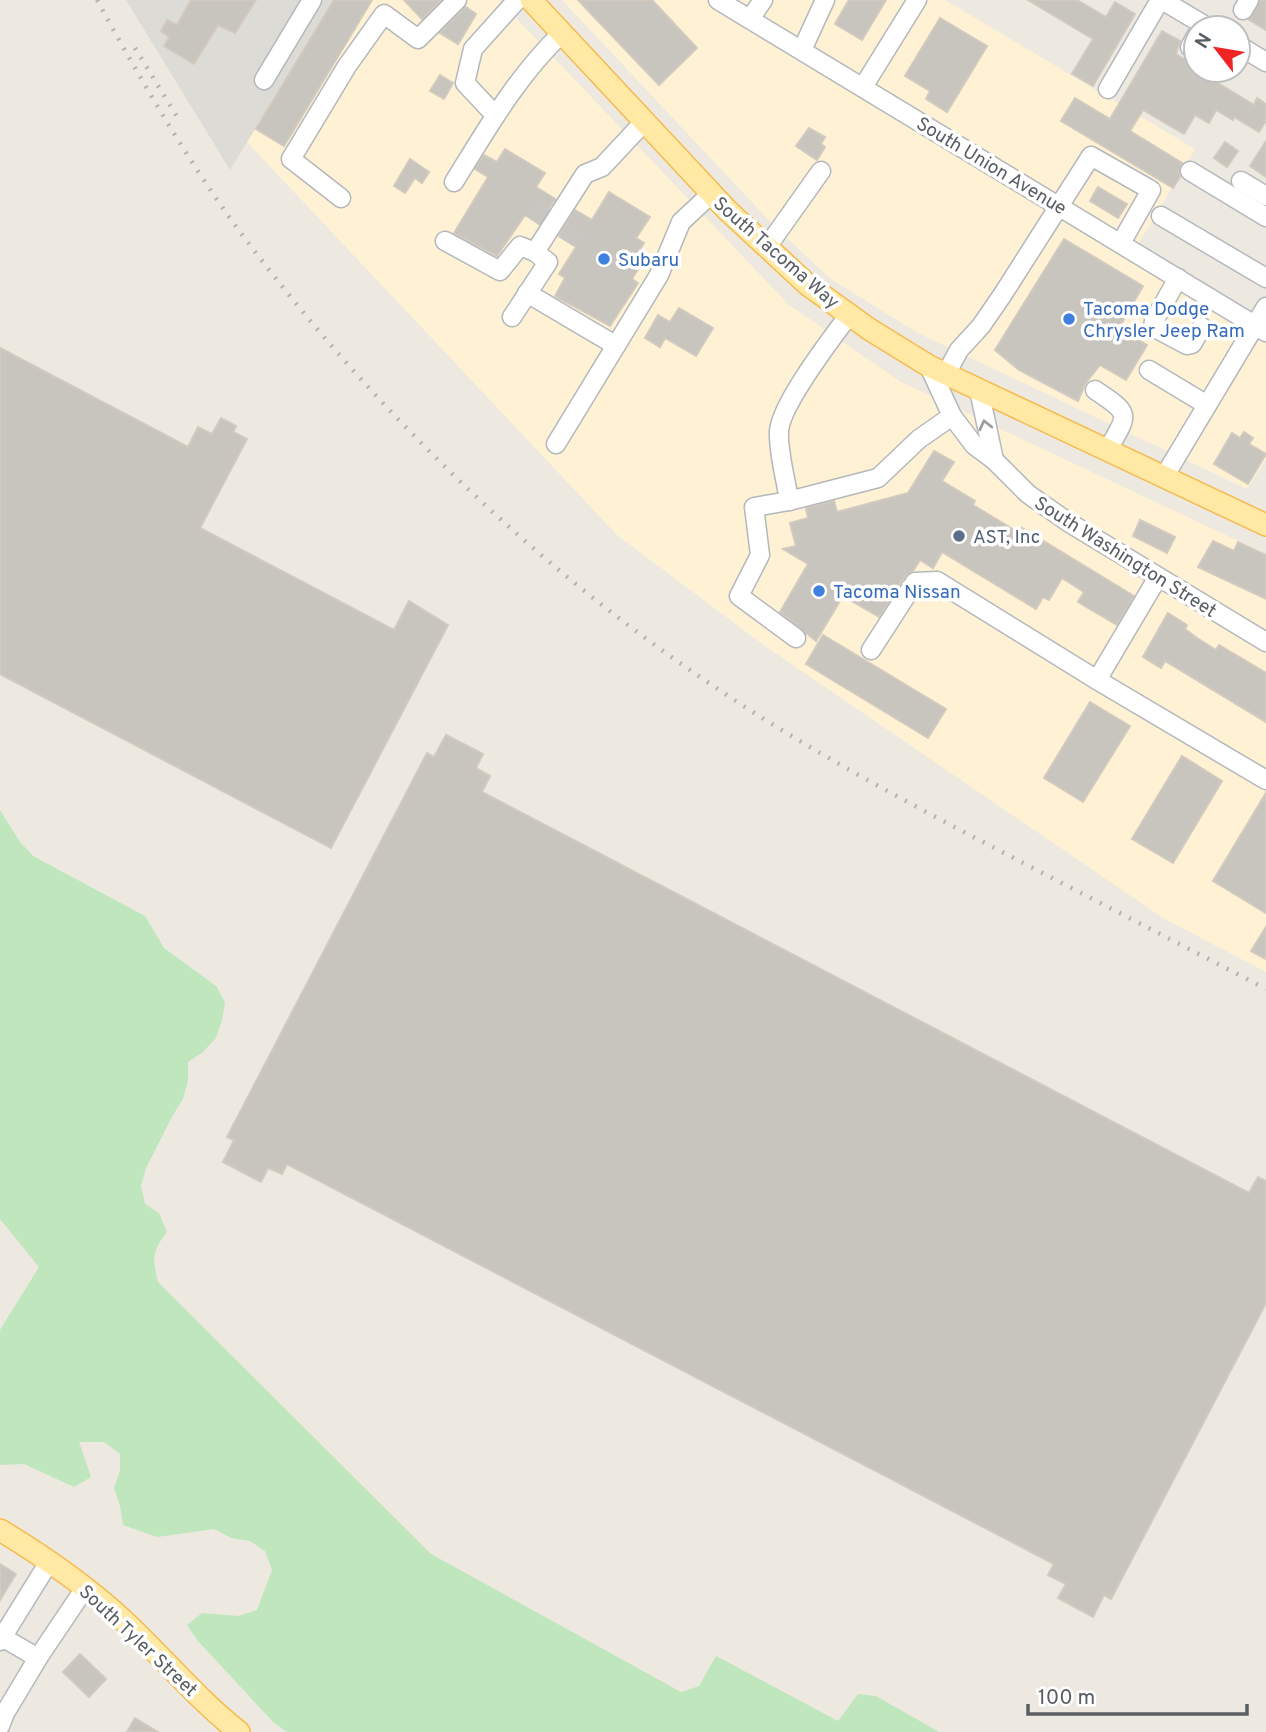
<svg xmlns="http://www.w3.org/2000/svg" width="1266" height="1732" font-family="Overpass,sans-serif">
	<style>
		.commercial { fill: #fff1d4 }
		.industrial { fill: #dddbd5 }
		.green { fill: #bfe6bc }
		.building { fill: #c8c4be; stroke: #d2cabf; stroke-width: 2 }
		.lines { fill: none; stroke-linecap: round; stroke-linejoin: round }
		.minor-tunnel { stroke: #c8c6c0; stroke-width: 18; stroke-dasharray: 18 9; stroke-linecap: butt }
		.minor-casing { stroke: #b4b8bc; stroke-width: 21 }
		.major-casing { stroke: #f6ba50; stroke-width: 24 }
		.minor { stroke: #fff; stroke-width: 18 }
		.major { stroke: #ffe9a4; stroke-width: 21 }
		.rail { stroke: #b2b3b3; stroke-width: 4.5; stroke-dasharray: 2 9; stroke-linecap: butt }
		.oneway { stroke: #9b9ea1 }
		.shop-dot { fill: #3f7fe0; stroke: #fff; stroke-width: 2.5 }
		.service-dot { fill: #5c6f8a; stroke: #fff; stroke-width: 2.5 }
		.labels { text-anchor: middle; stroke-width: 7; stroke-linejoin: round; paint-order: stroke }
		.street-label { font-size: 19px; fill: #595e62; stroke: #fff }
		.shop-label { font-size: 19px; fill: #366cbe; stroke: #fff; text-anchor: start }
		.service-label { font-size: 19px; fill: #4e5e75; stroke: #fff; text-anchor: start }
	</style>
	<rect width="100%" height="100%" fill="#ede9e0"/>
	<g class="commercial">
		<path d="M334,0h165l289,304 113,78 365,172v418l-103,-54 -398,-272 -148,-111 -370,-393z"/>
		<path d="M562,0h383l250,149 -65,109 136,85v116l-19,30 -329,-156 -86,-53 -54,-50z"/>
	</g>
	<path class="industrial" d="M126,0h208l-104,170z"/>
	<path class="green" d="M0,810l20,32 13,14 112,60 19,32 52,38 9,16 -3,18 -6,18 -13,14 -15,10v18l-5,19 -10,16 -27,53 -5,18 4,18 14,9 8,19c-15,19 -15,27 -9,50l273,272 250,138 18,-6 17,-30 122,65 20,-27 18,2 63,36h-652l-13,-9 -77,-83 -10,-15 15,-12 37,3 18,-6 15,-40 -7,-19 -15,-10 -19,-3 -17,-9 -57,8 -34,-12 -3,-19 -6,-18 6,-17v-17l-16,-12h-25l12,35 -17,10 -50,-23 -24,1v-135l39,-63 -39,-48z"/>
	<g class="building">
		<path d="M191,0h65l-21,33 -17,-8 -24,39 -30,-18 5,-9 -8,-6 6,-11 10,5z"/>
		<path d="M334,0h38l-88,146 -28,-17z"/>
		<path d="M404,0h37l-19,19z"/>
		<path d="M578,0h74l45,48 -38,37z"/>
		<path d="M849,0h37l-24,40 -27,-16z"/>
		<path d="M1028,0h49l29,17 9,-15 20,12 -42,72 -21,-12 21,-35z"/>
		<path d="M1260,0h6v30l-17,-10z"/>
		<path d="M466,7l10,7 -18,30 -18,-11z"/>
		<path d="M940,18l47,28 -40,66 -21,-13 4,-8 -25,-15z"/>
		<path d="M1162,31l18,10 -4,13 20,12v4h7l17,10 -2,3 36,22 3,-7 9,6v17l-7,11 -25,-15 -1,3 -17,-10 -7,13 -14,-8 -11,19 -41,-24 -13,21 52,32 -3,7 1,7 -7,11 -112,-67 14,-23 35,21z"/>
		<path d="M440,75l13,8 -9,16 -14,-8z"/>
		<path d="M809,128l16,9 -4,7 4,3 -8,13 -21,-14z"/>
		<path d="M1266,141v36l-16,-11z"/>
		<path d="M1225,142l13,9 -11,16 -13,-9z"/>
		<path d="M505,149l40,24 -9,14 19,12 -16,25 -14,-9 -28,41 -43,-23 34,-56 -13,-8 9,-14 13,7z"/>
		<path d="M410,159l19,13 -7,11 -7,-5 -10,15 -11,-7z"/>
		<path d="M1098,187l29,17 -9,14 -28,-17z"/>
		<path d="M609,192l41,25 -14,21 8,5 -9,14 8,4 -11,18 6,4 -28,43 -55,-30 10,-18 -6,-4 17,-27 -17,-11 16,-26 17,10z"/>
		<path d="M1064,239l79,47 -24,42 28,17 -21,35 -26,-15 -15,19 -7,17 -59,-31 -24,-20z"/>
		<path d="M679,308l34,20 -17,28 -31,-18 -5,9 -15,-9 13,-23 12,7z"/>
		<path d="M0,348l188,99 10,-20 14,7 9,-16 15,8 -3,6 14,7 -47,89 194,102 15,-29 39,24 -117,223 -331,-174z"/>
		<path d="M1244,432l9,6 -4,6 17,10 -18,30 -34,-20 18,-31 8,5z"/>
		<path d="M934,451l20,11 -12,19 33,20 -2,4 46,28 3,-5 112,68 -17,29 -39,-23 6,-10 -22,-14 -13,22 -6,-3 -7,12 -94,-57 -9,16 -13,-8 -7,11 -8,5 -26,41 -36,-21 -27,45 -36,-29 28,-48 -25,-15 13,-3 -6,-23 18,-5 -2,-10 28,-7 3,11 71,-19z"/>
		<path d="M1140,520l35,17 -8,16 -34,-17z"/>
		<path d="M1213,541l21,10 4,-9 28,13v44l-68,-32z"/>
		<path d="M1168,613l19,12 -2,4 12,9 19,12 3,-5 47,28v49l-101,-61 -4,7 -18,-11z"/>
		<path d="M823,635l123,74 -18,29 -122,-74z"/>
		<path d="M1090,702l40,24 -47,76 -39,-24z"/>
		<path d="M446,735l37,19 -7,14 14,8 -8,16 767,401 9,-16 8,4v122l-155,296 -7,-4 -11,22 -35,-19 8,-14 -18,-9 6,-11 -767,-400 -5,10 -14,-6 -7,14 -38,-20 11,-22 -7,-3 200,-384 7,4z"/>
		<path d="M1182,756l40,25 -49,82 -41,-24z"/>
		<path d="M1266,793v120l-53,-32z"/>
		<path d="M1266,927v32l-15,-8z"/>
		<path d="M0,1564l16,10 -16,26z"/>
		<path d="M80,1654l26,25 -17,18 -26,-25z"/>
		<path d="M135,1718l23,14h-31z"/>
	</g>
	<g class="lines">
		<g class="minor-tunnel">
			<path d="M533,220l16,-25"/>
			<path d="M567,242l16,-27"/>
		</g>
		<defs>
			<g id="minor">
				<path d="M718,0l548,332"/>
				<path d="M1162,0l47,28"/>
				<path d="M1243,10l6,-10"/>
				<path d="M750,19l13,-19"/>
				<path d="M1196,36l-6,11 6,3"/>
				<path d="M1238,45l28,17"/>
				<path d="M802,50l23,-50"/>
				<path d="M264,80l48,-80"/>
				<path d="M863,87l54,-87"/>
				<path d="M1108,89l52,-89"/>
				<path d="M495,115l-30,-32 8,-34 44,-49"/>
				<path d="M1190,171l76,46"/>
				<path d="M1241,181l25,15"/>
				<path d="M454,182c33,-53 63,-106 108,-149"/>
				<path d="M341,198l-50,-39 56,-93 37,-52 34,25 39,-39"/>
				<path d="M1161,216l105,62"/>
				<path d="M445,241l55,30 20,-25 15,6"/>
				<path d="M767,247l54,-76"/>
				<path d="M1178,278l-24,43 -1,6 34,18 5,-1 10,-17"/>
				<path d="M527,293l88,52"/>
				<path d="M512,317l36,-55 -13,-10 50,-78 17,-7 42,-45"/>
				<path d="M929,366l23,50 22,29 20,15 34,34 40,28 198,120"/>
				<path d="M1149,370l58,35"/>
				<path d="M946,374l13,-24 22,-24 22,-32 88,-138 60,34 -30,53"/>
				<path d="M979,390l15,70"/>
				<path d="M1095,390c38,25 33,24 12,61"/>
				<path d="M556,444l103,-169 22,-53 30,-28"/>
				<path d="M1164,477l102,-170"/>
				<path d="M789,501c-3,-22 -11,-48 -10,-70 2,-27 52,-92 70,-116"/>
				<path d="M796,638l-57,-42 21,-41 -6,-48 35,-6 89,-23 41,-39 33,-23"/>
				<path d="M871,650l44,-68 22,-1 160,99 169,100"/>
				<path d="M1097,680l61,-103"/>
				<path d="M2,1637l36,21"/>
				<path d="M0,1641l49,-79"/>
				<path d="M0,1726l5,-13 33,-55 47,-70"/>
			</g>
			<g id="major">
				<path d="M531,0l196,210 81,75 61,44 60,37 337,159"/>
				<path d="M0,1530c43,26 85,55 122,89 40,37 74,79 117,113"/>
			</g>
		</defs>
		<use href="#minor" class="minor-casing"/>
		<use href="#major" class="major-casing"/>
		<use href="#minor" class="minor"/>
		<use href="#major" class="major"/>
		<g class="rail">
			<path d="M97,0c41,75 85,151 135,221 131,178 293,338 477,462 95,65 197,119 299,172 86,45 172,89 258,134"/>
			<path d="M135,48l44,72"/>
		</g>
	</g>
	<defs><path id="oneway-chevron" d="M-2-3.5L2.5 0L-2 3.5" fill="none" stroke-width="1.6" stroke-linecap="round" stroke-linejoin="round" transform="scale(1.75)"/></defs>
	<use class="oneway" href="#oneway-chevron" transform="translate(985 425) rotate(-103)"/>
	<g class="shop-dot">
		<circle cx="604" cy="259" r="7"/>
		<circle cx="1069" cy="319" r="7"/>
		<circle cx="819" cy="591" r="7"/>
	</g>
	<circle class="service-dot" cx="959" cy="536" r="7"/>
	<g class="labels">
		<g class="street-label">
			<text transform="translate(992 165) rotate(31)" y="7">South Union Avenue</text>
			<text transform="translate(777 252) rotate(41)" y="7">South Tacoma Way</text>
			<text transform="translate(1126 556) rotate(32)" y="7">South Washington Street</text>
			<text transform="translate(139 1640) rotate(43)" y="7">South Tyler Street</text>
		</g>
		<g class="shop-label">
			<text x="618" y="266">Subaru</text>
			<text x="1083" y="315">Tacoma Dodge<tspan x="1083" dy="22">Chrysler Jeep Ram</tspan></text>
			<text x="833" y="598">Tacoma Nissan</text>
		</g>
		<g class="service-label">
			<text x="973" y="543">AST, Inc</text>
		</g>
	</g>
	<g transform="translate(1217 49) rotate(301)"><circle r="33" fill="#ffffff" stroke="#bdbfc0" stroke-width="2"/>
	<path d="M0-5L12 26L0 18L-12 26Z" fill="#ef2525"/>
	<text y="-10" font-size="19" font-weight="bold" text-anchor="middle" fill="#595e62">N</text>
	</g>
	<path d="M1028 1704v10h219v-10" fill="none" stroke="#595e62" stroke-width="3.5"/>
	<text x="1038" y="1704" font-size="21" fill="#595e62" stroke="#ffffff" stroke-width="5" paint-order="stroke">100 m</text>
</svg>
